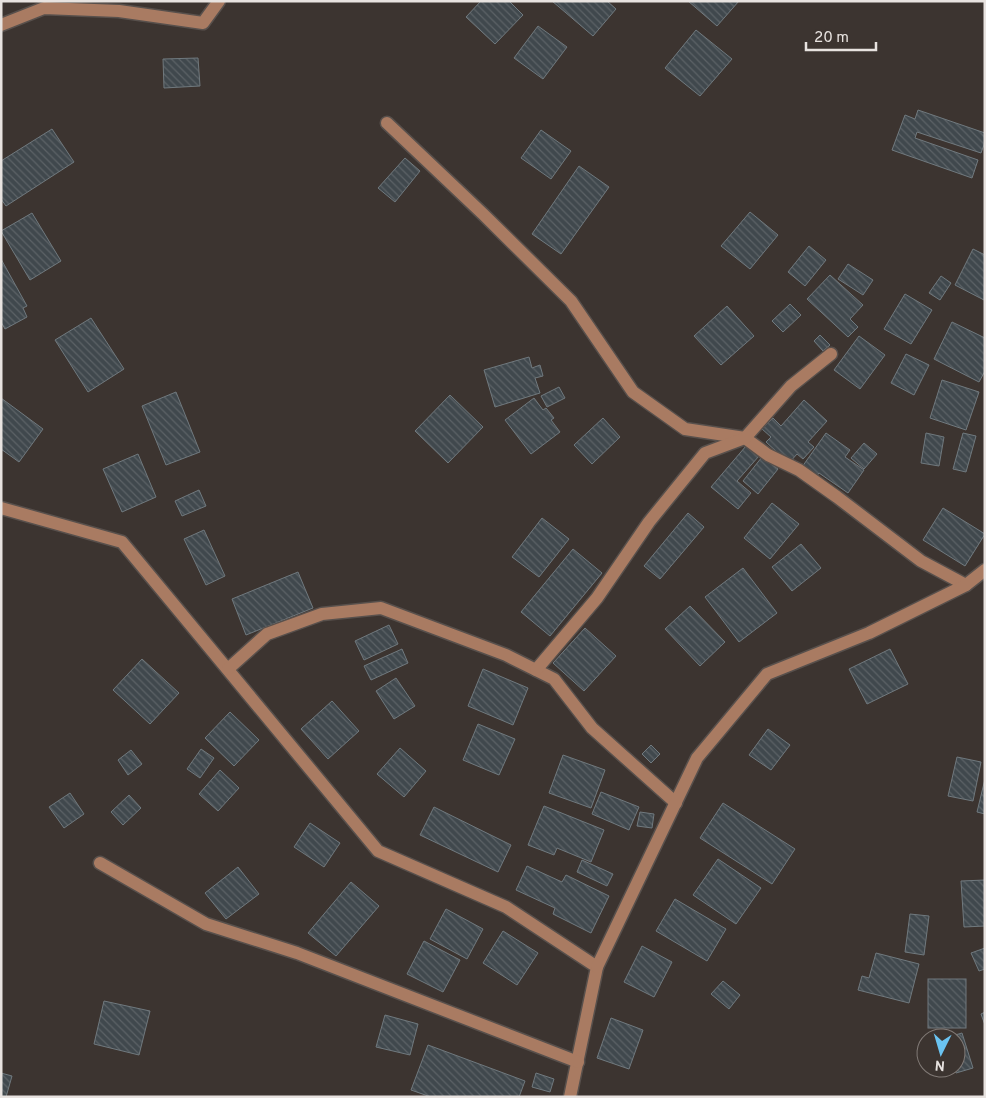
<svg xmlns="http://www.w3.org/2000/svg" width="986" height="1098" font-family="Overpass,sans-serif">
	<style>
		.building { fill: url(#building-back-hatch); stroke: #70797e }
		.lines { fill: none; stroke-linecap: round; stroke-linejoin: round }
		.minor-casing { stroke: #58504c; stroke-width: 15 }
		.minor { stroke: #a97b62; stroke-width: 12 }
	</style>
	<defs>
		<pattern id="building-back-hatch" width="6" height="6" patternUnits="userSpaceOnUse" patternTransform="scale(1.25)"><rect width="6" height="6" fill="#40484d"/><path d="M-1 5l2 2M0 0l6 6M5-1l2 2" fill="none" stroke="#5c6266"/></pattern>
	</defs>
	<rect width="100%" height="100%" fill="#3c3430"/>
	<g class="building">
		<path d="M481,1h28l14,14 -28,29 -29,-27z"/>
		<path d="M552,1h55l9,8 -23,27z"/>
		<path d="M688,1h51l-22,25z"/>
		<path d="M538,26l29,21 -24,32 -29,-21z"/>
		<path d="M696,30l36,29 -32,37 -35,-28z"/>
		<path d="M198,58l2,28 -36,2 -1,-29z"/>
		<path d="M918,110l67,23v9l-4,11 -64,-21 -2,6 63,22 -6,18 -80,-28 13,-35 10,4z"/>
		<path d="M52,129l22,33 -68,44 -5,-7v-38z"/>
		<path d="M541,130l30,21 -20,28 -30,-21z"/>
		<path d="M405,158l15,13 -25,31 -17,-14z"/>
		<path d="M579,166l30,21 -48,67 -29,-20z"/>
		<path d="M750,212l28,23 -28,34 -29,-23z"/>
		<path d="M32,213l29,48 -31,19 -29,-49z"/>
		<path d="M809,246l17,14 -21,26 -17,-14z"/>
		<path d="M973,249l12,6 -1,45 -29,-15z"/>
		<path d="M1,259l26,47 -4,2 4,9 -22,12 -4,-7z"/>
		<path d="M848,264l25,16 -10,15 -25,-16z"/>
		<path d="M830,275l33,30 -13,14 8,8 -10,10 -41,-38z"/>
		<path d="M941,276l10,7 -11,17 -11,-7z"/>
		<path d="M905,294l27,16 -21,34 -27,-15z"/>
		<path d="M790,304l11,11 -18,17 -11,-11z"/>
		<path d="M727,306l27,30 -33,29 -27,-29z"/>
		<path d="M91,318l33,51 -36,23 -33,-52z"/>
		<path d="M952,322l33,16v33l-6,11 -45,-23z"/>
		<path d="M820,335l10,10 -7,6 -9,-10z"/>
		<path d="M859,336l26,19 -25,34 -26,-19z"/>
		<path d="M906,354l23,11 -15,30 -23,-12z"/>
		<path d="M529,357l3,11 8,-3 3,11 -8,2 5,15 -45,14 -11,-37z"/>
		<path d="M942,380l37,12 -13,38 -36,-12z"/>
		<path d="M559,387l6,11 -18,9 -6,-11z"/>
		<path d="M176,392l24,60 -34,13 -24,-59z"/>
		<path d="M450,395l33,32 -35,36 -33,-32z"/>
		<path d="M1,398l42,31 -24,33 -18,-13z"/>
		<path d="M534,398l9,12 3,-2 8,10 -3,2 9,12 -29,22 -26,-34z"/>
		<path d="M804,400l23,21 -19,21 6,5 -11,12 -6,-5 -8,9 -23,-21 5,-5 -9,-8 11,-11 8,8z"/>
		<path d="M603,418l17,19 -28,27 -18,-19z"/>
		<path d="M826,433l24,17 -5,7 19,13 -16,23 -29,-20 -3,4 -14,-10z"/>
		<path d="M926,433l18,4 -5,29 -18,-3z"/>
		<path d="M963,433l13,3 -10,36 -13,-3z"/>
		<path d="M864,443l13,11 -13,15 -13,-11z"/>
		<path d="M746,446l13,10 -22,25 14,12 -13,16 -27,-22z"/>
		<path d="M138,454l18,43 -34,15 -19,-43z"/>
		<path d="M762,457l16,12 -20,25 -15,-13z"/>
		<path d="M199,490l7,16 -24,10 -7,-15z"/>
		<path d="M772,503l27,21 -29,35 -26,-21z"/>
		<path d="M943,508l42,26 -20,32 -42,-26z"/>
		<path d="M688,513l16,14 -44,52 -16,-13z"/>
		<path d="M542,518l27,21 -30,38 -27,-20z"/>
		<path d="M204,530l21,46 -19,9 -22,-46z"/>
		<path d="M801,544l20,24 -29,23 -20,-24z"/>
		<path d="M573,549l29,24 -52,63 -29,-24z"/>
		<path d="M743,568l34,45 -38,29 -34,-45z"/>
		<path d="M298,572l15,36 -67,27 -14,-36z"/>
		<path d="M690,606l35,36 -25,24 -35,-37z"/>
		<path d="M389,625l9,19 -34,16 -9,-19z"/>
		<path d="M585,628l31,28 -32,35 -31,-28z"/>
		<path d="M402,649l6,14 -37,17 -7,-14z"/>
		<path d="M890,649l18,35 -41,20 -18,-35z"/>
		<path d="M142,659l37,34 -29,31 -37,-34z"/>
		<path d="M483,669l45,19 -15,37 -45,-19z"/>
		<path d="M396,678l19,28 -21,13 -18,-28z"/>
		<path d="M332,701l27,30 -31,28 -27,-30z"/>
		<path d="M230,712l29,28 -25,26 -29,-28z"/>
		<path d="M478,724l37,15 -16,36 -36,-15z"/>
		<path d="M768,729l22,16 -19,25 -22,-15z"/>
		<path d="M651,745l9,9 -9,9 -9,-9z"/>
		<path d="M400,748l26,23 -22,26 -27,-23z"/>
		<path d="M201,749l13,9 -14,20 -13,-9z"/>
		<path d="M131,750l11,14 -14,11 -10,-15z"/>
		<path d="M563,755l42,15 -14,38 -42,-15z"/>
		<path d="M957,757l24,5 -8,39 -25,-5z"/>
		<path d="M220,770l19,18 -21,23 -19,-17z"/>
		<path d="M985,779v35l-8,-2z"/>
		<path d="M601,792l38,15 -10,23 -37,-16z"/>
		<path d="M70,793l14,21 -20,14 -15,-21z"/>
		<path d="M129,795l12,13 -18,17 -12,-13z"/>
		<path d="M723,803l72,46 -23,35 -72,-46z"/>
		<path d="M544,806l60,24 -13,32 -34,-14 -3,7 -26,-10z"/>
		<path d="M434,807l77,38 -13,27 -78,-37z"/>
		<path d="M640,812l14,2 -2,14 -15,-2z"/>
		<path d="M310,823l30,20 -16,24 -30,-20z"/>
		<path d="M718,859l43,29 -25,36 -43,-29z"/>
		<path d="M582,860l31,14 -6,12 -30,-14z"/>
		<path d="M527,866l35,16 4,-7 43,21 -18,37 -38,-19 2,-6 -39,-18z"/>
		<path d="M238,867l21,27 -33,25 -21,-26z"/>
		<path d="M985,880v46l-21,1 -3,-46z"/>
		<path d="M351,882l28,24 -43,50 -28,-23z"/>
		<path d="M675,899l51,30 -19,32 -51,-30z"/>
		<path d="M446,909l37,20 -16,30 -37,-20z"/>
		<path d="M910,914l19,2 -5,39 -19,-3z"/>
		<path d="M503,931l35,22 -21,32 -34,-22z"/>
		<path d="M424,941l36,19 -17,32 -36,-18z"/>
		<path d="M642,946l30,16 -18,35 -30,-15z"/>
		<path d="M985,948v21l-6,2 -8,-18z"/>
		<path d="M876,953l43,11 -10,39 -51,-13 4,-14 7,2z"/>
		<rect x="928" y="979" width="38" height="49"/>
		<path d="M723,981l17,14 -11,14 -18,-15z"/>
		<path d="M104,1001l46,10 -11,44 -45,-11z"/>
		<path d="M985,1012v13l-4,-11z"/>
		<path d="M385,1015l33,9 -8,31 -34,-8z"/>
		<path d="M611,1018l32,12 -14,39 -32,-11z"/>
		<path d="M962,1033l11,35 -17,5 -2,-5h2v-30h-11z"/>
		<path d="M428,1045l97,36 -6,16h-88l-20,-7z"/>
		<path d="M1,1073l11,3 -6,21h-5z"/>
		<path d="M536,1073l18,6 -4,13 -18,-5z"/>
	</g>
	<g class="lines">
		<defs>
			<g id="minor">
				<path d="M1,25l43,-17 75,3 84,12 16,-22"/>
				<path d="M387,123l96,91 88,87 62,91 52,37 60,9 23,17 31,15 38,27 84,64 45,24"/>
				<path d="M1,508l121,34 256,309 128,56 91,60 -27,130"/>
				<path d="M228,669l39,-35 55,-20 59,-6 125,47 48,24 38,49 84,75"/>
				<path d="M536,670l61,-72 52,-76 56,-69 40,-15 46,-52 40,-32"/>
				<path d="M100,863l106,61 91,29 281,109"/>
				<path d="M597,967l100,-209 70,-84 102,-41 97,-48 19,-15"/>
			</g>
		</defs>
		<use href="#minor" class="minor-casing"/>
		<use href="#minor" class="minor"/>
	</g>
	<rect width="986" height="1098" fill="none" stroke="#e8e3e0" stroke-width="5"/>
	<g transform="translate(941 1053) rotate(185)"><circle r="24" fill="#3c3430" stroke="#817a76"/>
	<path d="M0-4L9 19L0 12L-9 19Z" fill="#6ac3f1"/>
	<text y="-8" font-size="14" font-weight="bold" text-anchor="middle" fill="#e8e3e0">N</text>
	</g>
	<path d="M806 42v8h70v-8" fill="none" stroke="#e8e3e0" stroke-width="2.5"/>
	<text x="814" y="42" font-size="15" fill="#e8e3e0" stroke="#3c3430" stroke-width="4" paint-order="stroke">20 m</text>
</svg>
